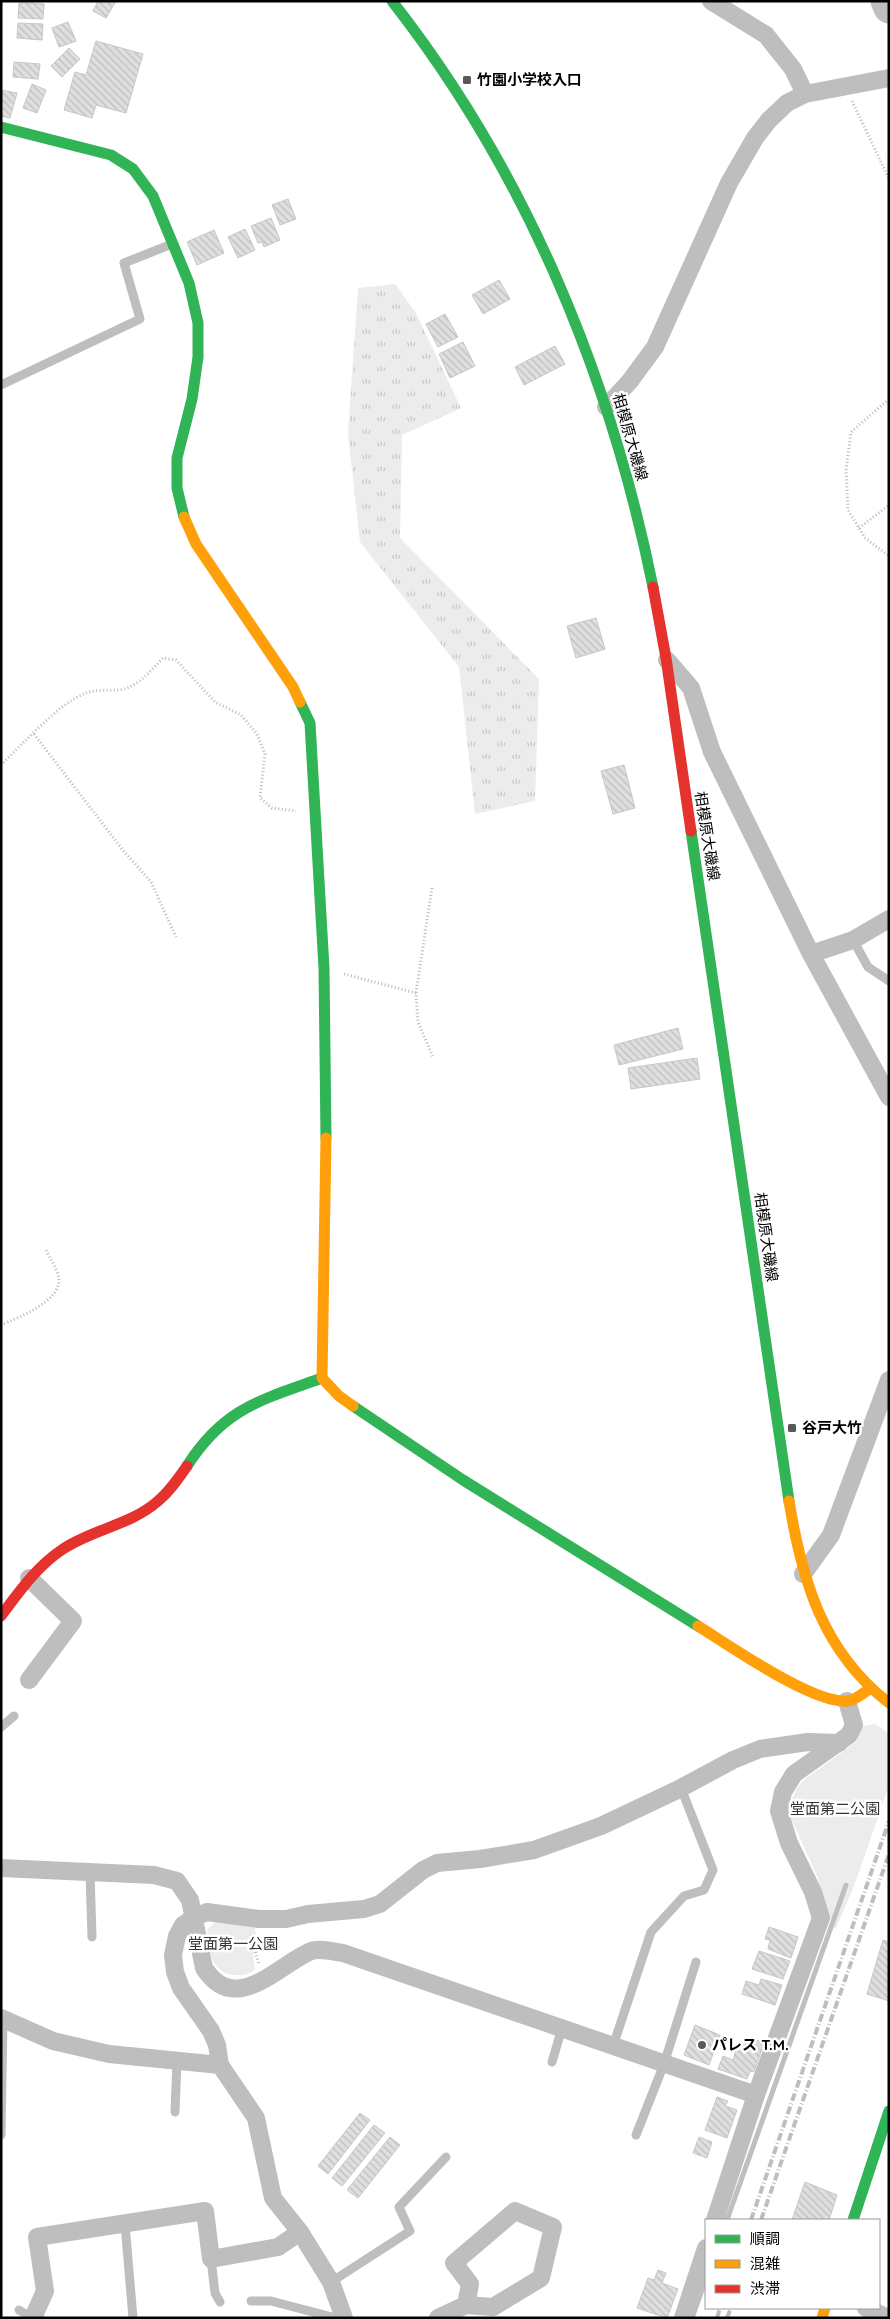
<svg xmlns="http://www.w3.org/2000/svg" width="890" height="2319" font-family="Quicksand,'Noto Sans JP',sans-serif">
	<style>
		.grass { fill: url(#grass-tufts) }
		.park { fill: #ececec }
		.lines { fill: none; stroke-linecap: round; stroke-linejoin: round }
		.stream { stroke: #bfbfbf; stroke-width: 5 }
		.river { stroke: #bfbfbf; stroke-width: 31 }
		.building { fill: url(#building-back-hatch); stroke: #c7c7c7 }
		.path { stroke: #b9b9b9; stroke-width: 3; stroke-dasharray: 1 2.5; stroke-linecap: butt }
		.lane { stroke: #bebebe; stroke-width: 9 }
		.street { stroke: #bebebe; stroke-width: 18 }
		.fast { stroke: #30b455; stroke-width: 11 }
		.slow { stroke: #ff9f0a; stroke-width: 11 }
		.jam { stroke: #e5322d; stroke-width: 11 }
		.rail { stroke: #bebebe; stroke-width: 4; stroke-dasharray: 8 2.5 1 2.5; stroke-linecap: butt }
		.poi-dot { fill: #595959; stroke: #fff; stroke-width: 2 }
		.labels { text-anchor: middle; stroke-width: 5; stroke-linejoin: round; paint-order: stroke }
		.poi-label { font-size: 15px; font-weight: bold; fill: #000; stroke: #fff; text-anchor: start }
		.street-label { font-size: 15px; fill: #000; stroke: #fff }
		.park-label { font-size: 15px; fill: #333; stroke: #fff }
	</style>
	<defs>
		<pattern id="grass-tufts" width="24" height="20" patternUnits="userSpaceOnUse" patternTransform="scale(1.25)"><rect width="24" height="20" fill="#ececec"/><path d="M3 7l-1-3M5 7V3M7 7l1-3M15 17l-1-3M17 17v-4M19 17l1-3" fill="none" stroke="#c9c9c9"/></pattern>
		<pattern id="building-back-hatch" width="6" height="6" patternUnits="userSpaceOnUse" patternTransform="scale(1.25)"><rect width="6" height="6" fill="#dfdfdf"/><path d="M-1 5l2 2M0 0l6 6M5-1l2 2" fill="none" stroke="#bebebe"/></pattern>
	</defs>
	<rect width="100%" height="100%" fill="#fff"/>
	<path class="grass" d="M395,284l21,29 45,95 -59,27 -2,103 139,141 -4,122 -60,13 -16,-147 -99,-125 -12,-109 10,-145z"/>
	<g class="park">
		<path d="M875,1724l14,9v53l-35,100 -18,42 -3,-1 -16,-51 -27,-60v-12l7,-16 8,-9 51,-37 8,-16z"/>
		<path d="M217,1920l37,3 4,29 -5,2 2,16c-13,9 -34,7 -42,-9 -4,-9 -4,-22 -6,-31z"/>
	</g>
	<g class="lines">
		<g class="stream">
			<path d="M727,2220l119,-335"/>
			<path d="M692,2318l14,-39"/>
		</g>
		<path class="river" d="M886,1l3,7"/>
	</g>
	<g class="building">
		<path d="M98,1h18l-10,17 -13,-7z"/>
		<path d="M19,3l25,1 -1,15 -25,-1z"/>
		<path d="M68,22l8,19 -17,6 -7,-19z"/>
		<path d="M18,23l25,1 -1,16 -25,-2z"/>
		<path d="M96,41l47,13 -17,59 -30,-8 -4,13 -28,-8 11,-38 11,3z"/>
		<path d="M69,48l11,11 -18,18 -11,-11z"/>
		<path d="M14,62l26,2 -2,15 -25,-2z"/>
		<path d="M32,84l14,6 -9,23 -14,-5z"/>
		<path d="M2,90l15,3 -7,25 -9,-2z"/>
		<path d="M288,199l8,20 -16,6 -8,-20z"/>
		<path d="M271,218l9,22 -16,7 -2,-5 -4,1 -7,-17z"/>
		<path d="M245,229l10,21 -17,8 -10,-21z"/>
		<path d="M214,230l10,23 -27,12 -10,-23z"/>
		<path d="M499,280l11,19 -27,15 -11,-19z"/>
		<path d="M445,314l13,23 -20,10 -12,-23z"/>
		<path d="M463,342l12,24 -25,12 -11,-24z"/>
		<path d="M555,346l10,18 -41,21 -9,-18z"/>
		<path d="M596,618l9,31 -29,9 -9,-32z"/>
		<path d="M624,765l11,43 -22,6 -12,-43z"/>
		<path d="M678,1028l5,21 -64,16 -5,-20z"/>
		<path d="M697,1058l3,21 -69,10 -3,-21z"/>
		<path d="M769,1927l29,10 -7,21 -23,-9 2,-9 -5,-1z"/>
		<path d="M883,1940l6,2v59l-22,-7z"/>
		<path d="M759,1951l31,10 -7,18 -31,-10z"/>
		<path d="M761,1979l21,6 -7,20 -33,-11 4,-13 13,4z"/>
		<path d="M695,2025l25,10 -11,30 -25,-10z"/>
		<path d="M752,2038l12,5 -10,29 -4,-1 -3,8 -29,-10 5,-13 10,4 6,-19 11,4z"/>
		<path d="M717,2097l11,4 -3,5 12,4 -10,28 -22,-8z"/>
		<path d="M360,2113l10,7 -42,54 -10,-8z"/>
		<path d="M374,2125l11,8 -43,53 -10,-8z"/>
		<path d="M390,2137l10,8 -42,53 -11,-8z"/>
		<path d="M699,2137l13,5 -5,16 -14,-5z"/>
		<path d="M805,2182l32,13 -8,25h-37z"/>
		<path d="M658,2270l8,3 -4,10 16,6 -11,29 -30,-10 11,-30 6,2z"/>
	</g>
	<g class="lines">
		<g class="path">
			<path d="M852,101l37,78"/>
			<path d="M889,399l-38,33 -5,38 2,40 17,28 24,18"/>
			<path d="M859,528l30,-23"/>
			<path d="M34,734l88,115 29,33 25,55"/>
			<path d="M1,765c22,-21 58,-62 85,-72 10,-4 21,-2 31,-3 20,-1 33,-19 46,-32l13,2 39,42 26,13 16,19 8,20 -5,44 12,10 24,3"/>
			<path d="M432,888l-16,105 2,29 15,35"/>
			<path d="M344,974l72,19"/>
			<path d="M1,1325c17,-7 60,-24 58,-46 -1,-9 -9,-21 -13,-29"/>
			<path d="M251,1935l8,30"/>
		</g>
		<g class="lane">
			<path d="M1,385l139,-66 -16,-56 48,-19"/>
			<path d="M853,940l15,27 21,14"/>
			<path d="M1,1727l13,-11"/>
			<path d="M90,1873l2,64"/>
			<path d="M613,2046l38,-114 33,-36 20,-6 9,-20 -32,-82"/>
			<path d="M552,2062l10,-34"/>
			<path d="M175,2112l2,-52"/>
			<path d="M1,2135l2,-116"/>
			<path d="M636,2135l28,-71 32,-102"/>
			<path d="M125,2224l8,94"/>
			<path d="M211,2259l4,34 5,9"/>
			<path d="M331,2282l79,-51 -11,-24 47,-50"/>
			<path d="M251,2301h20l65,17"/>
			<path d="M19,2310l13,8"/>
		</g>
		<g class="street">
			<path d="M711,1l55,34 27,34 12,25"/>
			<path d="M606,407l24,-26 25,-34 74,-164 26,-45 14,-18 18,-17 18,-9 84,-16"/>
			<path d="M667,660l24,28 21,64 99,202 78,143"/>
			<path d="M811,954l42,-14 36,-21"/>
			<path d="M803,1574l28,-39 58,-155"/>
			<path d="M29,1578l44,43 -44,59"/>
			<path d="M1,1868l153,7 23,6 13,19 14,68c31,48 72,-1 105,-16 10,-5 24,0 34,1l413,142 65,-177 -8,-26 -24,-49 -10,-32 4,-19 11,-18 55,-39 5,-10 -7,-24"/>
			<path d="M1,2018l52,23 56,13 111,11 36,53 17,80 27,34 31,50 13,36"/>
			<path d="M220,2065l-3,-20 -6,-14 -30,-43 -6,-16 -2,-17 4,-19 6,-11 12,-8 12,-5 52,7h27l22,-5 56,-5 16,-5 43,-34 14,-7 43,-4 54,-9 67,-24 76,-36 56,-30 27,-11 48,-7 31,1"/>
			<path d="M715,2220l41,-125"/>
			<path d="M866,2308l22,10"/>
			<path d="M33,2318l12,-27 -8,-54 168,-26 6,48 67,-12 22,-15"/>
			<path d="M438,2318l28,-13 27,2 48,-29 12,-51 -38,-16 -61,52 16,21 -4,21"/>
			<path d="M683,2318l23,-70"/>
		</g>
		<g class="fast">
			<path d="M392,1c134,171 218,374 261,586"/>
			<path d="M1,127l110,28 22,14 20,27 36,87 9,40v34l-6,42 -15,59v30l7,29"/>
			<path d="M300,702l10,21 14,245 2,170"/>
			<path d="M691,831l98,670"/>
			<path d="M353,1406l110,74 235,146"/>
			<path d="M187,1466c37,-58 74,-66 135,-88"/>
			<path d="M853,2220l36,-109"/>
		</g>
		<g class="slow">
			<path d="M184,517l12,27 97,143 7,15"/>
			<path d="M326,1138l-4,240 17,18 14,10"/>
			<path d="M789,1501c13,80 34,151 100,202"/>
			<path d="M698,1626c31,19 116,79 150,75 8,-1 16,-9 23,-13"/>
			<path d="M822,2318l3,-10"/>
		</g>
		<g class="jam">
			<path d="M653,587l13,71 25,173"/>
			<path d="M1,1616c18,-24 36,-50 62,-67 30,-20 68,-24 95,-48 12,-10 20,-22 29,-35"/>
		</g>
		<g class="rail">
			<path d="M751,2220l138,-399"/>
			<path d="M761,2220l128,-366"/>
			<path d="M717,2318l3,-10"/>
			<path d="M727,2318l4,-10"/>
		</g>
	</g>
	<g class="poi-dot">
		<rect x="462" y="75" width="10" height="10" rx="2.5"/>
		<rect x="787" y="1423" width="10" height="10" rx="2.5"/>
		<circle cx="702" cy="2045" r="5"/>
	</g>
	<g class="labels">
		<g class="poi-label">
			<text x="477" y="85">竹園小学校入口</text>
			<text x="802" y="1433">谷戸大竹</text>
			<text x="712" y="2050">パレス T.M.</text>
		</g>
		<g class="street-label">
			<text transform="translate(630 437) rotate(74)" y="5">相模原大磯線</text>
			<text transform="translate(707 836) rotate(81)" y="5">相模原大磯線</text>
			<text transform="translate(766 1237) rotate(82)" y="5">相模原大磯線</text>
		</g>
		<g class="park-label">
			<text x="835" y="1814">堂面第二公園</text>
			<text x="233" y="1949">堂面第一公園</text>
		</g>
	</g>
	<rect width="890" height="2319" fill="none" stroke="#000000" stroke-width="5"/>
	<rect x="705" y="2219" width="175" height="90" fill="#ffffff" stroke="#999999"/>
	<rect x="715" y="2235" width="25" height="8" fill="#30b455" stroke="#999999"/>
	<text x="750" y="2244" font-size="15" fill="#000000">順調</text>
	<rect x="715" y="2260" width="25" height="8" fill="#ff9f0a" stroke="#999999"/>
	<text x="750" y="2269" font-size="15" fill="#000000">混雑</text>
	<rect x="715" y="2285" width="25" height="8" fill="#e5322d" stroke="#999999"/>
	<text x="750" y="2294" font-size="15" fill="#000000">渋滞</text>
</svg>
